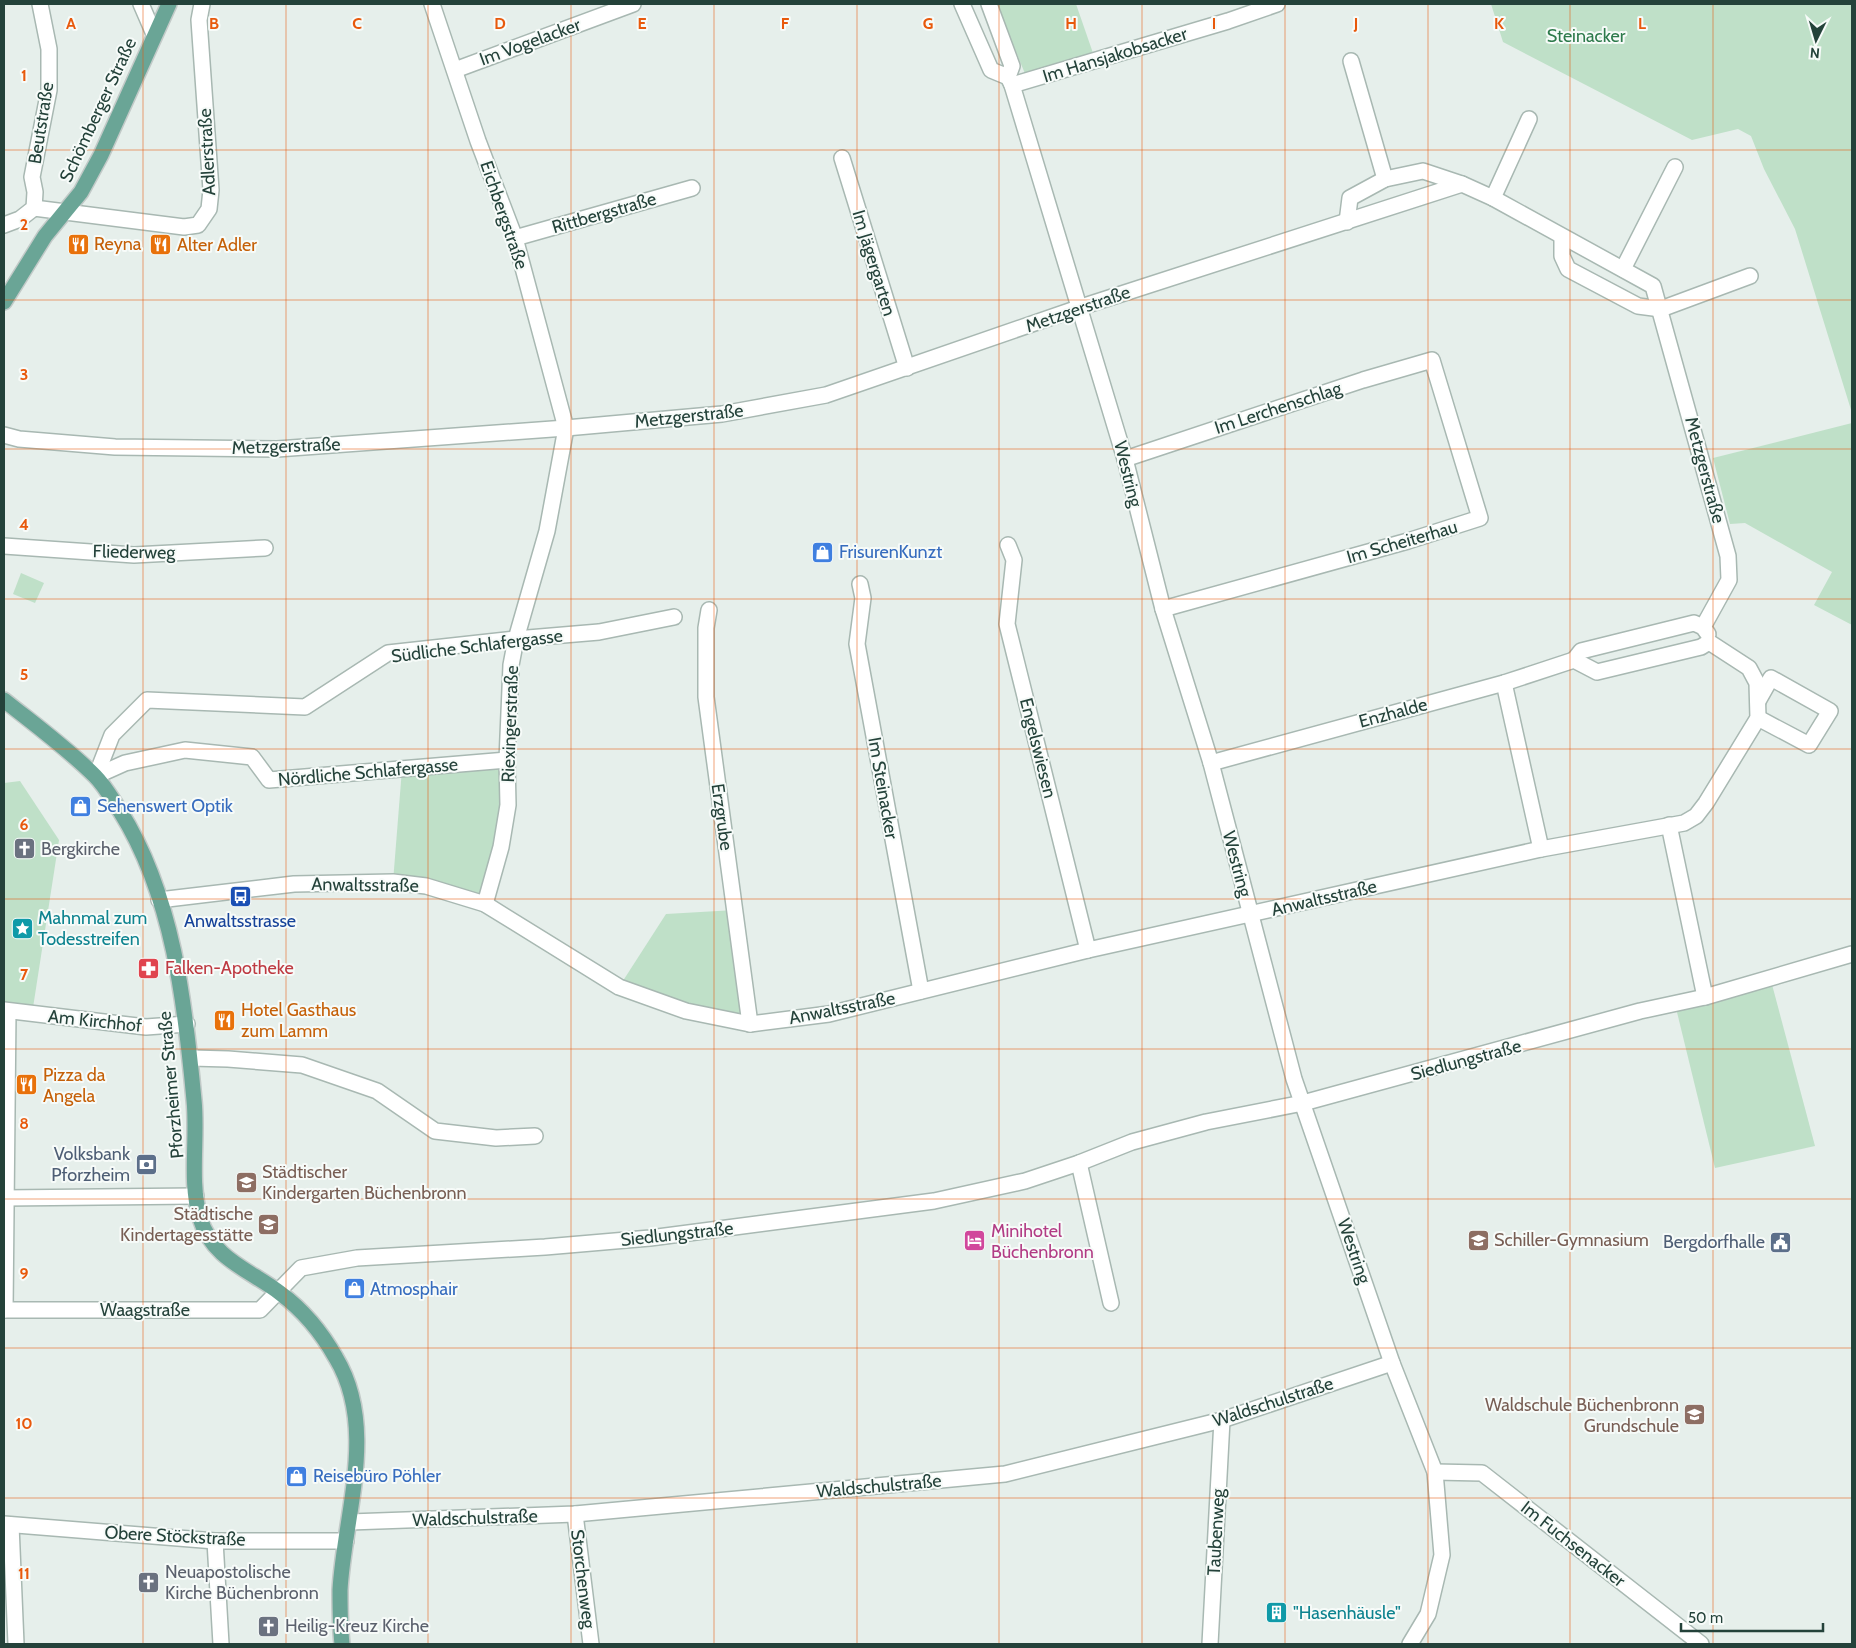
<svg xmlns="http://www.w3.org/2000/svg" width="1856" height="1648" font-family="Cabin,sans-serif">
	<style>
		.green { fill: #bfe0c8 }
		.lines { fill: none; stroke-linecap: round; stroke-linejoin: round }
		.minor-casing { stroke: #a8b8b2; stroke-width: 18 }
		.major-casing { stroke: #c2cac8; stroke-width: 18 }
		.minor { stroke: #fff; stroke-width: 15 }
		.major { stroke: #6aa596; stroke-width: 15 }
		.grid { fill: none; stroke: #e8590c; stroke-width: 1; stroke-opacity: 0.55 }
		.labels { text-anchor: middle; stroke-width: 4; stroke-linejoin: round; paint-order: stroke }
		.park-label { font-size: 18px; fill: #2d7a4b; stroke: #f7fbf9 }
		.street-label { font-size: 18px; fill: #24423a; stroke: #f7fbf9 }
		.food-label { font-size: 18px; fill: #c56008; stroke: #f7fbf9; text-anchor: start }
		.shop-label { font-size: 18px; fill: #366cbe; stroke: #f7fbf9; text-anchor: start }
		.worship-label { font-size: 18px; fill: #5b616d; stroke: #f7fbf9; text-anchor: start }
		.culture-label { font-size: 18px; fill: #0d838f; stroke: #f7fbf9; text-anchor: start }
		.transit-label { font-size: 18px; fill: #164399; stroke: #f7fbf9 }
		.health-label { font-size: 18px; fill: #be3a42; stroke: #f7fbf9; text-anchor: start }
		.service-label { font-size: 18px; fill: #4e5e75; stroke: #f7fbf9; text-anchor: end }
		.education-label { font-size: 18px; fill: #785e54; stroke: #f7fbf9; text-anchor: start }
		.hotel-label { font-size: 18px; fill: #b23c85; stroke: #f7fbf9; text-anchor: start }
		.grid-label { font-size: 16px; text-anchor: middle; font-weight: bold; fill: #e8590c; stroke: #f7fbf9; stroke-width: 4; stroke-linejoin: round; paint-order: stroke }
	</style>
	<rect width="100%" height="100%" fill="#e6efeb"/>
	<g class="green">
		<path d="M996,4h80l18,52 -68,20z"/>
		<path d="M1491,4h361v409l-57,-184 -31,-60 -13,-33 -13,-7 -46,11 -189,-98z"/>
		<path d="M1852,423v202l-38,-20 18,-33 -87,-49 -15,1 -17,-66z"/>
		<path d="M21,573l23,10 -9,20 -22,-9z"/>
		<path d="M507,760l1,45 -23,99 -92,-22 9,-113z"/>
		<path d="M20,781l39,59 -27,174 -28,-4v-227z"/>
		<path d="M735,910l15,114 -131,-37 47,-73z"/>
		<path d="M1770,977l45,169 -100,22 -40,-164z"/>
	</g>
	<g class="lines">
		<defs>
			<g id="minor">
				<path d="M141,4l13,30"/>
				<path d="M432,4l46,137 37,97 51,190 -19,103 -31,108 -5,26 -4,95 1,45 -7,42 -16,57"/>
				<path d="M962,4l29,66 17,7 4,8 113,374 38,150 48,154 83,316 98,284 43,109 7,83 -14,59 -18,30"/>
				<path d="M989,4l23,62 -4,11"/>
				<path d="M1351,61l34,118"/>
				<path d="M455,70l178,-66"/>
				<path d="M1012,85l216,-64 49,-17"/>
				<path d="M842,158l65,210"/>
				<path d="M1493,198l36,-79"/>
				<path d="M34,208l150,19 14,-2 11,-16 2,-19 -12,-170 3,-16"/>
				<path d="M1347,222l3,-24 35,-19 38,-8 39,13"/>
				<path d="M4,225l16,-6 14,-11 1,-16 -3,-15 17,-87v-41l-9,-45"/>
				<path d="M1562,237v19l6,13 70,37 23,3 89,-33"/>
				<path d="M515,238l177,-50"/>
				<path d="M1623,269l52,-102"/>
				<path d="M4,435l15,4 96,8 162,2 289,-21 156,-14 104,-19 255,-88 381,-123 31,14 160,88 75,270 1,24 -26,47"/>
				<path d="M1125,459l238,-79 69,-20 48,158 -72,23 -245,68"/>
				<path d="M1008,545l6,15 -7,64 81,326"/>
				<path d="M4,546l130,9 131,-7"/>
				<path d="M860,584l3,14 -6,46 64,347"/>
				<path d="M709,610l-3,18v69l44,327"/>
				<path d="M1574,660l7,-9 113,-28 9,4 5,7"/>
				<path d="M1504,683l37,166"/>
				<path d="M1758,701l13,-23 59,33 -21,34 -51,-27"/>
				<path d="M96,776l16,-41 35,-35 158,7 83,-54 128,-14 83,-7 75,-15"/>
				<path d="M96,776l29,-13 60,-13 67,7 17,23 238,-20"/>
				<path d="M1669,825l36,172"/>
				<path d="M159,900l135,-16 99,-2 33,4 59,18 134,83 67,24 64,13 79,-10 259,-64 453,-101 143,-26 12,-7 10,-13 52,-85 -1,-35 -8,-15 -40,-26 -8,5 -104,25 -23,-12 -70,23 -293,80"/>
				<path d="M4,1010l142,17 41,-3"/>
				<path d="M191,1058l37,1 74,6 75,26 58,40 61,7 39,-2"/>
				<path d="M1079,1163l32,140"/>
				<path d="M4,1198l192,-2"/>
				<path d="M4,1310h256l41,-42 56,-10 188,-11 105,-9 284,-37 91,-20 54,-18 53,-21 74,-20 97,-19 337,-92 65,-14 147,-43"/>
				<path d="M5,1310l3,-299"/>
				<path d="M1435,1472l47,1 219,171"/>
				<path d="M575,1514l16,130"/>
				<path d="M350,1522l225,-8 430,-40 217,-54 170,-57"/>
				<path d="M4,1524l211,17h131"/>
				<path d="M11,1525l5,119"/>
				<path d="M215,1541l6,103"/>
				<path d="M1210,1644l12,-224"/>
			</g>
			<g id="major">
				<path d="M4,302l41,-66 36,-44 20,-37 68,-151"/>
				<path d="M4,700c30,24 63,48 91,76 10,10 17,23 25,35 53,84 65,192 74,289 4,38 -5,81 6,118 12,41 50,52 80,75 23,17 42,40 56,65 42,70 8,158 4,232 0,18 0,36 2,54"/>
			</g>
		</defs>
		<use href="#minor" class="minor-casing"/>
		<use href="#major" class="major-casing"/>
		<use href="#minor" class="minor"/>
		<use href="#major" class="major"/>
	</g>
	<path class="grid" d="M143,4v1640M286,4v1640M428,4v1640M571,4v1640M714,4v1640M857,4v1640M999,4v1640M1142,4v1640M1285,4v1640M1428,4v1640M1570,4v1640M1713,4v1640M4,150h1848M4,300h1848M4,449h1848M4,599h1848M4,749h1848M4,899h1848M4,1049h1848M4,1199h1848M4,1348h1848M4,1498h1848"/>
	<defs>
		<symbol id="restaurant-square" viewBox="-11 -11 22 22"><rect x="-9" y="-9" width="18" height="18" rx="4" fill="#e8710a" stroke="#f7fbf9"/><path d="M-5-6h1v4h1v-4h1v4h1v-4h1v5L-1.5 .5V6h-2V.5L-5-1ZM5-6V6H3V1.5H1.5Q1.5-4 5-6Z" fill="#fff"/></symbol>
		<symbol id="shop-square" viewBox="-11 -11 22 22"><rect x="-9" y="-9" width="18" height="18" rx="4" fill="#3f7fe0" stroke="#f7fbf9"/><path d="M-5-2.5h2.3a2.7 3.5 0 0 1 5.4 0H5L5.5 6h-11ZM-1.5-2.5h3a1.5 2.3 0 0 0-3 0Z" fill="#fff"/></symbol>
		<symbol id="church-square" viewBox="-11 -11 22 22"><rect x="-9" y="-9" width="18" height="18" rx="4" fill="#6b7280" stroke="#f7fbf9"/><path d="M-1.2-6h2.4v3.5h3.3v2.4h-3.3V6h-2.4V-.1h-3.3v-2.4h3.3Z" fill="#fff"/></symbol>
		<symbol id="bus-square" viewBox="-11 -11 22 22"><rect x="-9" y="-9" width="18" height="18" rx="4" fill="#1a4fb4" stroke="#f7fbf9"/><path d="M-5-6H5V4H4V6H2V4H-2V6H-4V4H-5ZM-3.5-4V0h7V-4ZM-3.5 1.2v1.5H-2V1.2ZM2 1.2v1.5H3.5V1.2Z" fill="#fff"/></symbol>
		<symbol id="sight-square" viewBox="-11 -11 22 22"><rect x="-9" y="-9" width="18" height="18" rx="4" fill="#0f9aa8" stroke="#f7fbf9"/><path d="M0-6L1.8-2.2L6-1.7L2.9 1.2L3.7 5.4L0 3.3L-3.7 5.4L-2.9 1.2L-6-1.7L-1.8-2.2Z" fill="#fff"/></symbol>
		<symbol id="pharmacy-square" viewBox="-11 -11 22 22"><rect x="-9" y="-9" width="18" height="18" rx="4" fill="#e0444e" stroke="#f7fbf9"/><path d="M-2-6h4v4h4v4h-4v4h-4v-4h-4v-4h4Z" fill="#fff"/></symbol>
		<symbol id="bank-square" viewBox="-11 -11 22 22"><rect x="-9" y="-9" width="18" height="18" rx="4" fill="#5c6f8a" stroke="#f7fbf9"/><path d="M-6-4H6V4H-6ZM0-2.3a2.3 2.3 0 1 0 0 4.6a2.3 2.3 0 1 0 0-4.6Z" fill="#fff"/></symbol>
		<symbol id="school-square" viewBox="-11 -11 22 22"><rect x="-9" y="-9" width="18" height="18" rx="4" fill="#8d6e63" stroke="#f7fbf9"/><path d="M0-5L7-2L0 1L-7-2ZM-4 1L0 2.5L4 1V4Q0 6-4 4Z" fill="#fff"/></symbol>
		<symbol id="hotel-square" viewBox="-11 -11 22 22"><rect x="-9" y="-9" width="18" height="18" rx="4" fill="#d1479c" stroke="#f7fbf9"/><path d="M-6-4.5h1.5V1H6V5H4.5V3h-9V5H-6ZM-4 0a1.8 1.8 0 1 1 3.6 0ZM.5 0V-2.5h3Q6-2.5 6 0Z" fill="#fff"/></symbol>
		<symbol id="civic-square" viewBox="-11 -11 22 22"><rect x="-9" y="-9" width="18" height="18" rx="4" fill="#5c6f8a" stroke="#f7fbf9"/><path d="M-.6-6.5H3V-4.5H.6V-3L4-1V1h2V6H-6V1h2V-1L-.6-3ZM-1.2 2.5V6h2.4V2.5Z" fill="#fff"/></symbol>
		<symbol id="building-square" viewBox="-11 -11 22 22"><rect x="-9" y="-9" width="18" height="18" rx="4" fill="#0f9aa8" stroke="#f7fbf9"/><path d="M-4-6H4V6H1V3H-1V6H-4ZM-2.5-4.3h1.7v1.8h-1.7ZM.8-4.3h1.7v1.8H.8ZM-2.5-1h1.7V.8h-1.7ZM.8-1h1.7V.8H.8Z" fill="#fff"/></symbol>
	</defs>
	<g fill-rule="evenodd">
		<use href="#restaurant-square" x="66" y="232" width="25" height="25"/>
		<use href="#restaurant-square" x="148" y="232" width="25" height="25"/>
		<use href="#shop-square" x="810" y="540" width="25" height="25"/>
		<use href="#shop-square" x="68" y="794" width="25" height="25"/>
		<use href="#church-square" x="12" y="836" width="25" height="25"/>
		<use href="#bus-square" x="228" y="884" width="25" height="25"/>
		<use href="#sight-square" x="10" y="916" width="25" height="25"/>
		<use href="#pharmacy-square" x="136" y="956" width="25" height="25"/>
		<use href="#restaurant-square" x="212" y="1008" width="25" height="25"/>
		<use href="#restaurant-square" x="14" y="1072" width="25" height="25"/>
		<use href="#bank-square" x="134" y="1152" width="25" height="25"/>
		<use href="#school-square" x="234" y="1170" width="25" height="25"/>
		<use href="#school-square" x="256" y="1212" width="25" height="25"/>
		<use href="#school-square" x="1466" y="1228" width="25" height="25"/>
		<use href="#hotel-square" x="962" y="1228" width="25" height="25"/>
		<use href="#civic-square" x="1768" y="1230" width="25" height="25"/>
		<use href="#shop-square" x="342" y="1276" width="25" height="25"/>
		<use href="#school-square" x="1682" y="1402" width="25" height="25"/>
		<use href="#shop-square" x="284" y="1464" width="25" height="25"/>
		<use href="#church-square" x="136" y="1570" width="25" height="25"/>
		<use href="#building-square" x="1264" y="1600" width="25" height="25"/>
		<use href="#church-square" x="256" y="1614" width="25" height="25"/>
	</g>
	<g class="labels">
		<g class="park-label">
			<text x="1586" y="42">Steinacker</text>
		</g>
		<g class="street-label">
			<text transform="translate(530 42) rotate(-20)" y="6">Im Vogelacker</text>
			<text transform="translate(1115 55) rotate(-17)" y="6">Im Hansjakobsacker</text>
			<text transform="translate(98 110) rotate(-65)" y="6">Schömberger Straße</text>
			<text transform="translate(41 123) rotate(-81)" y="6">Beutstraße</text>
			<text transform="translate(207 152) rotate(-93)" y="6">Adlerstraße</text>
			<text transform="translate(604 213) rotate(-16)" y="6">Rittbergstraße</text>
			<text transform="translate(504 215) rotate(71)" y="6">Eichbergstraße</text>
			<text transform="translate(874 263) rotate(73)" y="6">Im Jägergarten</text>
			<text transform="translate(1078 309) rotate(-19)" y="6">Metzgerstraße</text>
			<text transform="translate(1278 408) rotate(-18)" y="6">Im Lerchenschlag</text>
			<text transform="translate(689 416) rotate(-6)" y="6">Metzgerstraße</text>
			<text transform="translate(286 446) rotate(-2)" y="6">Metzgerstraße</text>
			<text transform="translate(1705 470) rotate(75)" y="6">Metzgerstraße</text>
			<text transform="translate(1128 474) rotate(76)" y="6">Westring</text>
			<text transform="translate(1402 542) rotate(-16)" y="6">Im Scheiterhau</text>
			<text transform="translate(134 552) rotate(1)" y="6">Fliederweg</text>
			<text transform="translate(477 646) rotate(-7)" y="6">Südliche Schlafergasse</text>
			<text transform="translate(1393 713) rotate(-15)" y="6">Enzhalde</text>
			<text transform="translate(510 724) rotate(-88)" y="6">Riexingerstraße</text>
			<text transform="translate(1038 748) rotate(76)" y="6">Engelswiesen</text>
			<text transform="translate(368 772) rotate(-5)" y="6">Nördliche Schlafergasse</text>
			<text transform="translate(883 788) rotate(80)" y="6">Im Steinacker</text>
			<text transform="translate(722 817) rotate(82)" y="6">Erzgrube</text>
			<text transform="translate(1237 864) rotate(75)" y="6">Westring</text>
			<text transform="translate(365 885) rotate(1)" y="6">Anwaltsstraße</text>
			<text transform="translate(1324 898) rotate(-13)" y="6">Anwaltsstraße</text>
			<text transform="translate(842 1008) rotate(-11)" y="6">Anwaltsstraße</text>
			<text transform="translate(95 1021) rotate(6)" y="6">Am Kirchhof</text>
			<text transform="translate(1466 1060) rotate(-15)" y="6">Siedlungstraße</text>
			<text transform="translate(171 1085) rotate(-95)" y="6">Pforzheimer Straße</text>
			<text transform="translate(677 1234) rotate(-6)" y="6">Siedlungstraße</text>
			<text transform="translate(1354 1251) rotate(71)" y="6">Westring</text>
			<text x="145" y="1316">Waagstraße</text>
			<text transform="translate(1273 1402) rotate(-18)" y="6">Waldschulstraße</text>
			<text transform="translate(879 1486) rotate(-5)" y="6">Waldschulstraße</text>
			<text transform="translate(475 1518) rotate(-2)" y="6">Waldschulstraße</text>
			<text transform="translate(1216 1532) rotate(-87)" y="6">Taubenweg</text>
			<text transform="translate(175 1536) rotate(3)" y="6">Obere Stöckstraße</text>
			<text transform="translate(1573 1544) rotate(38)" y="6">Im Fuchsenacker</text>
			<text transform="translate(583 1579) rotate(83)" y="6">Storchenweg</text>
		</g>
		<g class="food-label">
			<text x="94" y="250">Reyna</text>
			<text x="177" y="251">Alter Adler</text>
			<text x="241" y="1016">Hotel Gasthaus<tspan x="241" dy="21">zum Lamm</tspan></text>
			<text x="43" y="1081">Pizza da<tspan x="43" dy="21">Angela</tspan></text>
		</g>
		<g class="shop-label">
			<text x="839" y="558">FrisurenKunzt</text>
			<text x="97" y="812">Sehenswert Optik</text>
			<text x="370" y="1295">Atmosphair</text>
			<text x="313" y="1482">Reisebüro Pöhler</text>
		</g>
		<g class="worship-label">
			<text x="41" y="855">Bergkirche</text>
			<text x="165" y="1578">Neuapostolische<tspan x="165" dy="21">Kirche Büchenbronn</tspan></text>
			<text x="285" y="1632">Heilig-Kreuz Kirche</text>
		</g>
		<g class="culture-label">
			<text x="38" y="924">Mahnmal zum<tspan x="38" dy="21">Todesstreifen</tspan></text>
			<text x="1293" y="1619">"Hasenhäusle"</text>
		</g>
		<g class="transit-label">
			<text x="240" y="927">Anwaltsstrasse</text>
		</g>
		<g class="health-label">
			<text x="165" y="974">Falken-Apotheke</text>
		</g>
		<g class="service-label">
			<text x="130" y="1160">Volksbank<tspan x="130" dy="21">Pforzheim</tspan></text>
			<text x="1765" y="1248">Bergdorfhalle</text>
		</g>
		<g class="education-label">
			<text x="262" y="1178">Städtischer<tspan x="262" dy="21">Kindergarten Büchenbronn</tspan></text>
			<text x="253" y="1220" text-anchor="end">Städtische<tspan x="253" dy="21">Kindertagesstätte</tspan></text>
			<text x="1494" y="1246">Schiller-Gymnasium</text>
			<text x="1679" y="1411" text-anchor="end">Waldschule Büchenbronn<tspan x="1679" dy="21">Grundschule</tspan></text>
		</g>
		<g class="hotel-label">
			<text x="991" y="1237">Minihotel<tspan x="991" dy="21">Büchenbronn</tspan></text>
		</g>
	</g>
	<g class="grid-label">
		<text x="71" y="29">A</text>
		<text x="214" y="29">B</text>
		<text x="357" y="29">C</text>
		<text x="500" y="29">D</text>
		<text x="642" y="29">E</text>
		<text x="785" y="29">F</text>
		<text x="928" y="29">G</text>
		<text x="1071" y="29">H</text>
		<text x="1214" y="29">I</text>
		<text x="1356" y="29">J</text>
		<text x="1499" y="29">K</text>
		<text x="1642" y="29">L</text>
		<text x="24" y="81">1</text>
		<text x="24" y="230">2</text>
		<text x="24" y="380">3</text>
		<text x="24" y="530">4</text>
		<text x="24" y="680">5</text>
		<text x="24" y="830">6</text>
		<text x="24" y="980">7</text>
		<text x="24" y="1129">8</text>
		<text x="24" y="1279">9</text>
		<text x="24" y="1429">10</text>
		<text x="24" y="1579">11</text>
	</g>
	<rect width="1856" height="1648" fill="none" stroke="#24423a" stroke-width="10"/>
	<g transform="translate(1816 40) rotate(185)" stroke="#f7fbf9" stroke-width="4" paint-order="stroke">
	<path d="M0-4L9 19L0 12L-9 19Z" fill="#24423a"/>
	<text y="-8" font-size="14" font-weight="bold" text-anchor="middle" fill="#24423a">N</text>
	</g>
	<path d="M1681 1623v8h142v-8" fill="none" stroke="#24423a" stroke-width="2.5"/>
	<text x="1688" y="1623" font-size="15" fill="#24423a" stroke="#f7fbf9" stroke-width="4" paint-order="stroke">50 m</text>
</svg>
